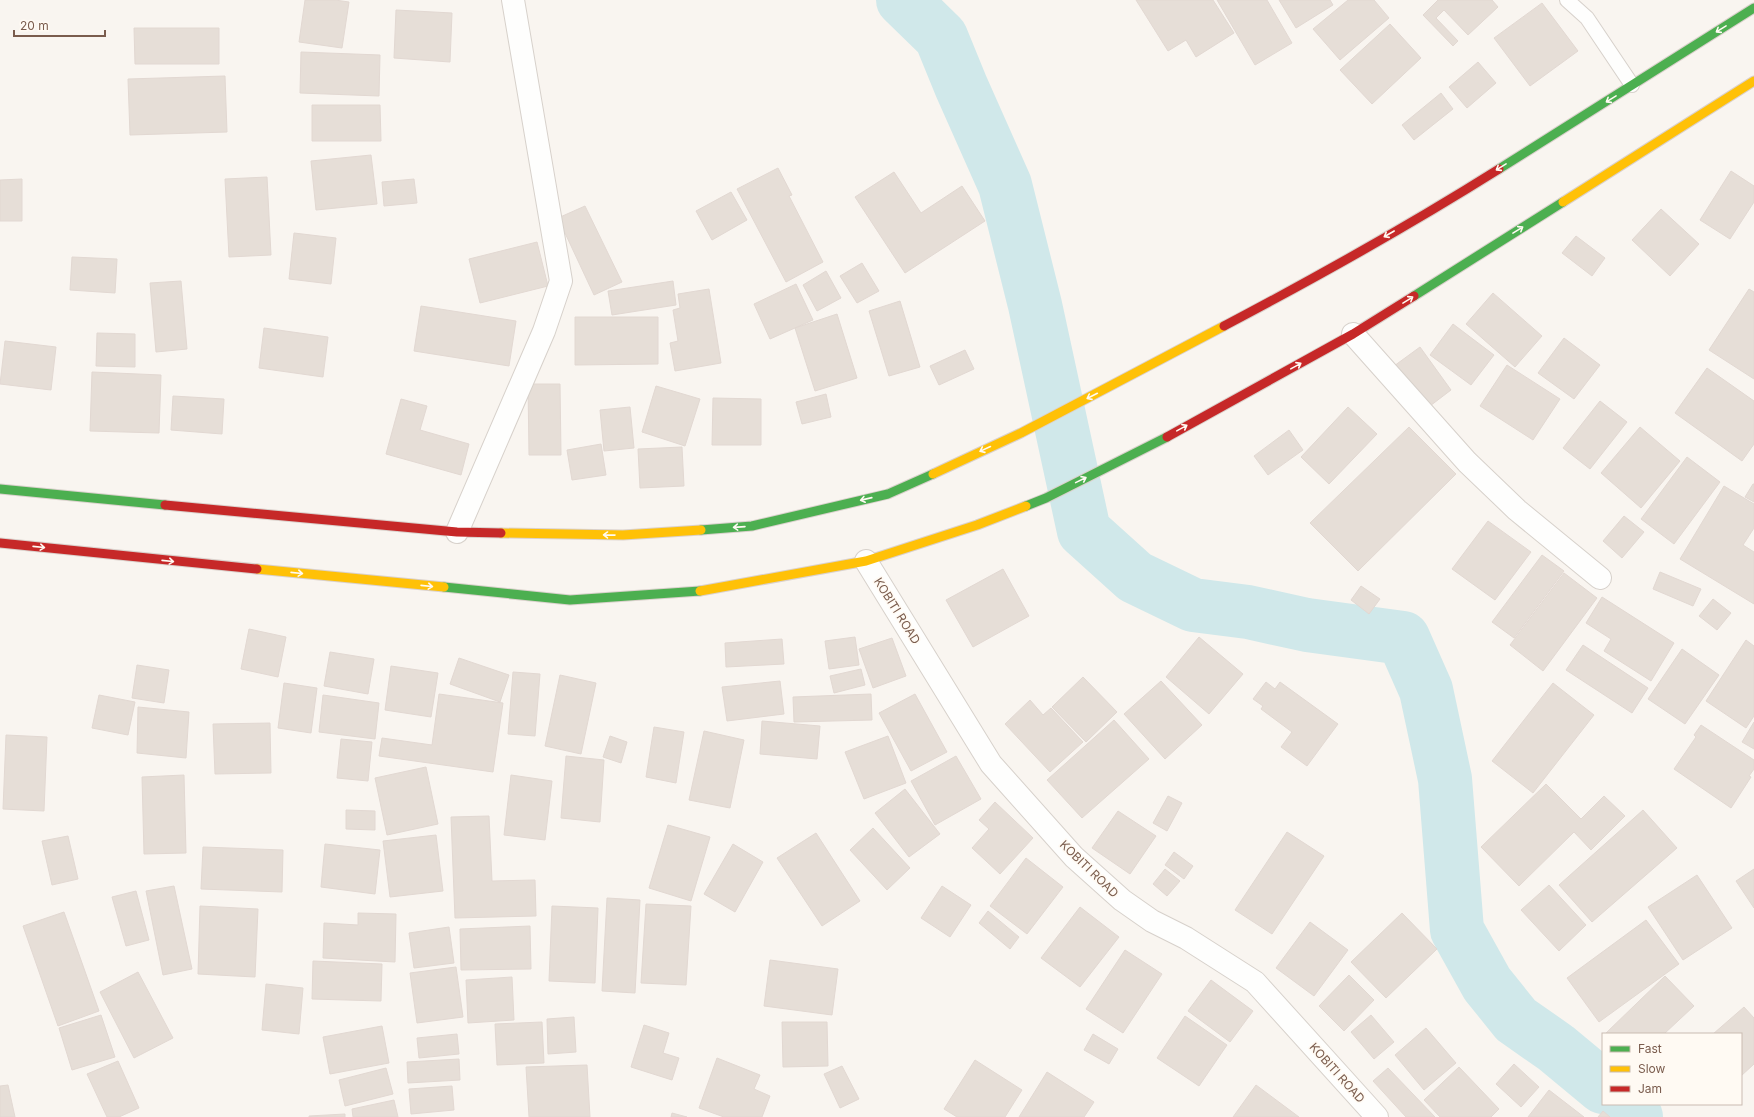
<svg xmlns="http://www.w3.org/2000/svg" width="1754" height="1117" font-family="Inter,sans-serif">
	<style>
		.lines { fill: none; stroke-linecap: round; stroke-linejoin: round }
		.river { stroke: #d0e8ea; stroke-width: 54 }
		.building { fill: #e6ded7; stroke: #e2d8d2 }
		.lane-casing { stroke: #d7d1cb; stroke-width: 16 }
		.street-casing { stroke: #d7d1cb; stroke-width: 24 }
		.fast-casing { stroke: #dad1cc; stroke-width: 11 }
		.slow-casing { stroke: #dad1cc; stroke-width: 11 }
		.jam-casing { stroke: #dad1cc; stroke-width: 11 }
		.lane { stroke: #fefefd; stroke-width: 14 }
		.street { stroke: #fefefd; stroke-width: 22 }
		.fast { stroke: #4caf50; stroke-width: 9 }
		.slow { stroke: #ffc107; stroke-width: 9 }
		.jam { stroke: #c62828; stroke-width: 9 }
		.oneway { stroke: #fffaf3 }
		.labels { text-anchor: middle; stroke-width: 3; stroke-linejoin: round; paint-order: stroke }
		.street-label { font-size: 12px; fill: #7a5c4d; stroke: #fffaf3 }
	</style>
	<rect width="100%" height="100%" fill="#f9f5f0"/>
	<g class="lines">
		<g class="river">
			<path d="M903,0l38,37 20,49 44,99 30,120 49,226 51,46 58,28 55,7 59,13 96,13 23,52 19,89 12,151 30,54 29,36 40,28 47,39"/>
			<path d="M1625,1104l5,4 6,9"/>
		</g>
	</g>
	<g class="building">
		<path d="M305,0h30l14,2 -7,46 -43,-6z"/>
		<path d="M1136,0h77l21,33 -38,24 -10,-17 -18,11z"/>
		<path d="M1217,0h50l25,43 -37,22z"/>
		<path d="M1279,0h51l3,5 -37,23z"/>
		<path d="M1348,0h26l15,18 -49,42 -27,-31z"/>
		<path d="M1438,0h54l6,7 -30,28 -24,-25 -8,8 22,23 -5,5 -30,-31z"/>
		<path d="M1542,3l36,48 -48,35 -36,-48z"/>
		<path d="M396,10l56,3 -2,49 -56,-4z"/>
		<path d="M1390,24l31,34 -49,46 -32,-34z"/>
		<path d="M134,28h85v36h-84z"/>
		<path d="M301,52l79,3 -1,41 -79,-3z"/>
		<path d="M1478,62l18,21 -29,25 -18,-21z"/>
		<path d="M225,76l2,56 -97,3 -2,-56z"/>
		<path d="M1441,93l12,16 -39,31 -12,-15z"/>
		<path d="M312,105h68l1,36h-69z"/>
		<path d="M371,155l6,49 -61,6 -5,-49z"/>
		<path d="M778,168l14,27 -3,1 34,66 -37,20 -49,-93z"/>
		<path d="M1731,171l23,15v16l-24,37 -30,-19z"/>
		<path d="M894,172l27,41 41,-27 23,35 -80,52 -50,-76z"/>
		<path d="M267,177l4,78 -42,2 -4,-78z"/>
		<path d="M22,179v42h-22v-41z"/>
		<path d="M414,179l3,24 -33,3 -2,-24z"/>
		<path d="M731,192l16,28 -35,20 -16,-29z"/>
		<path d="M585,206l37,76 -28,13 -36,-77z"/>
		<path d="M1661,209l38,35 -29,32 -38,-36z"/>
		<path d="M294,233l42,5 -5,46 -42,-5z"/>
		<path d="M1576,236l29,22 -13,18 -30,-23z"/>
		<path d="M537,242l11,44 -68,17 -11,-44z"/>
		<path d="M72,257l45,2 -2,34 -45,-3z"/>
		<path d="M862,263l17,28 -22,12 -17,-27z"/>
		<path d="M826,271l15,27 -24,13 -14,-26z"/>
		<path d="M181,281l6,68 -31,3 -6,-69z"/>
		<path d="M673,281l3,24 -64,10 -4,-24z"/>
		<path d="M796,284l17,36 -43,19 -16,-35z"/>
		<path d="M709,289l12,74 -46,8 -5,-28 8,-2 -5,-31 7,-2 -2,-14z"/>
		<path d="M1749,289l5,3v87l-45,-29z"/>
		<path d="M1493,293l49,43 -27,31 -49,-43z"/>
		<path d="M900,301l20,66 -31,9 -20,-65z"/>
		<path d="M421,306l95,15 -7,45 -95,-15z"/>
		<path d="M837,314l20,64 -42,13 -20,-63z"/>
		<path d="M575,317h83v47l-83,1z"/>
		<path d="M1453,324l41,31 -23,30 -41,-30z"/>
		<path d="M264,328l64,9 -5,40 -64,-9z"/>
		<path d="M97,333l38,1v33l-39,-1z"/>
		<path d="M1564,338l36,27 -26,34 -36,-26z"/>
		<path d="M5,341l51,6 -5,43 -51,-6z"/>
		<path d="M1420,347l31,43 -25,19 -32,-43z"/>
		<path d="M965,350l9,19 -35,16 -9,-19z"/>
		<path d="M1507,365l53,34 -27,41 -53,-34z"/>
		<path d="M1707,368l47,33v43l-12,17 -67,-48z"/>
		<path d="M92,372l69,3 -2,58 -69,-2z"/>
		<path d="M528,384h32l1,71h-32z"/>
		<path d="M656,386l44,13 -15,47 -43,-14z"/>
		<path d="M826,394l5,23 -29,7 -6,-22z"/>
		<path d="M173,396l51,3 -2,35 -51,-4z"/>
		<path d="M713,398l48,1v46h-49z"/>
		<path d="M401,399l26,7 -7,24 49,14 -8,31 -75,-21z"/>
		<path d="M1600,401l27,21 -37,47 -27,-21z"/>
		<path d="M630,407l4,41 -30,3 -4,-41z"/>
		<path d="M1348,407l29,27 -48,50 -28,-27z"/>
		<path d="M1409,427l47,47 -98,97 -48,-48z"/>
		<path d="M1640,427l40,34 -39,47 -40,-35z"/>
		<path d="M1289,430l14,20 -35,25 -14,-19z"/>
		<path d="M601,444l5,31 -34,5 -5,-30z"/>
		<path d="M682,447l2,39 -44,2 -2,-39z"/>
		<path d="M1687,457l33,25 -46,62 -33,-25z"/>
		<path d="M1753,484h1v18l-9,-5z"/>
		<path d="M1724,486l30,18v24l-11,17 11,7v52l-74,-45z"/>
		<path d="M1624,516l20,16 -22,26 -19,-17z"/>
		<path d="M1488,521l43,31 -36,48 -43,-31z"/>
		<path d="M1542,555l22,16 -50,67 -22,-16z"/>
		<path d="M1003,569l26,47 -56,31 -27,-47z"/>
		<path d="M1660,572l41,17 -8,17 -40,-17z"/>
		<path d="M1564,573l33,25 -54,73 -33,-26z"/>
		<path d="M1361,586l19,13 -11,15 -18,-14z"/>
		<path d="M1602,597l72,46 -23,38 -47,-30 7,-12 -25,-16z"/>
		<path d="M1713,599l18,14 -14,17 -18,-14z"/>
		<path d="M249,629l37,8 -8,40 -37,-8z"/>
		<path d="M855,637l4,28 -30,4 -4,-28z"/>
		<path d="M1199,637l44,37 -34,40 -43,-37z"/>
		<path d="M892,638l14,38 -33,12 -14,-39z"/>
		<path d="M782,639l2,25 -58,3 -1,-24z"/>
		<path d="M1746,640l8,6v70l-8,12 -40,-27z"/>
		<path d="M1583,645l65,43 -16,25 -66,-43z"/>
		<path d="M1682,649l37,26 -34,49 -37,-25z"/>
		<path d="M330,652l44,7 -6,35 -44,-8z"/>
		<path d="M459,658l50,17 -9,27 -50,-18z"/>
		<path d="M137,665l32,5 -5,33 -32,-5z"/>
		<path d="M391,666l47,7 -7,44 -46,-7z"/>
		<path d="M861,669l4,16 -31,8 -4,-17z"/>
		<path d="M513,672l27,2 -5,62 -27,-2z"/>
		<path d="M560,675l36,8 -15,71 -36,-8z"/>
		<path d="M1083,677l34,35 -31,30 -34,-35z"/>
		<path d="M780,681l4,33 -57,7 -5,-34z"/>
		<path d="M1161,681l41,44 -37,34 -41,-45z"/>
		<path d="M1266,682l9,7 5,-7 58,42 -31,42 -26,-19 11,-15 -31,-23 2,-3 -10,-7z"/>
		<path d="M284,683l33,5 -6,45 -33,-5z"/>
		<path d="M1553,683l41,32 -61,78 -41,-32z"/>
		<path d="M439,694l64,9 -10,69 -114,-16 3,-18 50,7z"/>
		<path d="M871,694l1,26 -78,2 -1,-25z"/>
		<path d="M915,694l32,58 -36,19 -32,-58z"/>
		<path d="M99,695l36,7 -7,33 -36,-7z"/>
		<path d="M323,695l56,8 -4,36 -56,-7z"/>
		<path d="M1030,700l13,15 8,-7 32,34 -33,30 -45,-48z"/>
		<path d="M138,707l51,5 -3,46 -49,-5z"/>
		<path d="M1114,720l35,39 -67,59 -35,-38z"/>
		<path d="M762,721l58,5 -3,33 -57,-5z"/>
		<path d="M1754,722v27l-12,-7z"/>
		<path d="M270,723l1,50 -56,1 -2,-50z"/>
		<path d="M1701,725l53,35v9l-5,7 2,1 -20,31 -57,-39 22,-32 -2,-2z"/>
		<path d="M654,727l30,5 -8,51 -30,-6z"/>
		<path d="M704,731l40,9 -14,68 -41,-8z"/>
		<path d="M6,735l41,2 -3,74 -41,-2z"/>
		<path d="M610,736l17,6 -6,21 -18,-6z"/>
		<path d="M888,736l18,47 -42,16 -19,-47z"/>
		<path d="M341,739l31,3 -4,39 -31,-3z"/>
		<path d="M566,756l38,4 -4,62 -39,-4z"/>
		<path d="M956,756l25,43 -46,26 -24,-44z"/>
		<path d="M426,767l12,57 -51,11 -12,-57z"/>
		<path d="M184,775l2,78 -42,1 -2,-77z"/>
		<path d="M511,775l41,6 -7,59 -41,-5z"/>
		<path d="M1546,784l35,35 23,-23 21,20 -34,34 -17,-18 -55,54 -38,-39z"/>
		<path d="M905,789l35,45 -31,23 -34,-44z"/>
		<path d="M1168,796l14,7 -15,28 -14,-8z"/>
		<path d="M995,802l38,36 -33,36 -28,-26 17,-19 -10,-9z"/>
		<path d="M346,810l29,1v19l-29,-1z"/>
		<path d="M1643,810l34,38 -85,74 -33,-37z"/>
		<path d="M1118,811l38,25 -26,38 -38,-26z"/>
		<path d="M489,816l3,65 43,-1 1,36 -81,2 -4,-101z"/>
		<path d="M668,825l42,12 -19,64 -42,-13z"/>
		<path d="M873,828l37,40 -23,22 -37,-40z"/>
		<path d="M1287,832l37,24 -52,78 -37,-24z"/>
		<path d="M816,833l44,68 -38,25 -45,-68z"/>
		<path d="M436,835l7,56 -53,6 -7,-56z"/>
		<path d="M68,836l10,43 -26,6 -10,-44z"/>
		<path d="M325,844l55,6 -5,44 -54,-7z"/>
		<path d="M733,844l30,18 -28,50 -31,-18z"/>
		<path d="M203,847l80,3 -1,42 -81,-3z"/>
		<path d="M1174,852l19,14 -9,13 -19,-14z"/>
		<path d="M1026,858l37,29 -36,47 -37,-28z"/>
		<path d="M1165,869l15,12 -13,15 -14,-12z"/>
		<path d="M1754,869v39l-18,-27z"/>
		<path d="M1697,875l35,53 -49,32 -35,-53z"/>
		<path d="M1549,885l37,40 -27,26 -38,-41z"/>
		<path d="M174,886l18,83 -29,6 -17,-84z"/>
		<path d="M942,886l29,19 -21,32 -29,-19z"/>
		<path d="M136,891l13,49 -23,6 -14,-49z"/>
		<path d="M607,898l33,2 -5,93 -33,-2z"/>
		<path d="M646,904l45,2 -5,79 -45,-2z"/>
		<path d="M200,906l58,3 -3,68 -57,-3z"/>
		<path d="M552,906l46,2 -3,75 -46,-2z"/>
		<path d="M1080,907l39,30 -39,50 -39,-29z"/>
		<path d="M988,911l31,26 -9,12 -31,-26z"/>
		<path d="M64,912l35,99 -41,15 -35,-100z"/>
		<path d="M358,913l38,1 -1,48 -72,-4 1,-35 34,2z"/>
		<path d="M1402,913l35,36 -51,49 -35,-36z"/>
		<path d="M1646,920l33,44 -80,58 -32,-44z"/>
		<path d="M1310,922l38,28 -34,46 -38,-28z"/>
		<path d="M530,926l1,43 -70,1 -1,-41z"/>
		<path d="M449,927l5,36 -40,5 -5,-35z"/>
		<path d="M1125,950l37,24 -39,59 -37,-24z"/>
		<path d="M770,960l68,9 -6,46 -68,-9z"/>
		<path d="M313,961l69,3 -1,37 -69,-2z"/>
		<path d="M456,967l7,50 -46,6 -7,-50z"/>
		<path d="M138,972l35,66 -39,20 -34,-66z"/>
		<path d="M1349,975l25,25 -30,31 -25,-25z"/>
		<path d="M1665,976l29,30 -30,28h-57l-1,-1z"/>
		<path d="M512,977l2,43 -46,3 -2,-43z"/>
		<path d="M1211,980l42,31 -23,31 -42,-31z"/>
		<path d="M266,984l37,4 -4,46 -37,-4z"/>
		<path d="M1744,1007l10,11v46l-13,12v-42h-28z"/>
		<path d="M101,1015l14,42 -43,13 -13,-42z"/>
		<path d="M1371,1015l23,27 -20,17 -23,-27z"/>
		<path d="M1185,1016l42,29 -28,41 -42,-28z"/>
		<path d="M574,1017l2,35 -28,2 -1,-35z"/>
		<path d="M542,1022l2,41 -47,2 -2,-41z"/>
		<path d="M782,1022h45l1,44 -45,1z"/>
		<path d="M644,1025l25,8 -6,20 16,5 -7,22 -41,-13z"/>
		<path d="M382,1026l7,37 -59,11 -7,-37z"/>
		<path d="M1426,1028l30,35 -32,27 -29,-35z"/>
		<path d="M457,1034l2,20 -40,4 -2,-20z"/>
		<path d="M1093,1034l25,15 -9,15 -25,-14z"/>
		<path d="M717,1058l43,17 -6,14 16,7 -8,21h-38l-25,-9z"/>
		<path d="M459,1059l1,21 -52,3 -1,-21z"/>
		<path d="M975,1060l47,30 -17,27h-48l-13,-8z"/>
		<path d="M118,1061l21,47 -20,9h-12l-20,-43z"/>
		<path d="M1514,1064l25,23 -18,20 -25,-23z"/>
		<path d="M587,1065l3,52h-61l-3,-50z"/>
		<path d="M842,1066l17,33 -19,9 -16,-34z"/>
		<path d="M1459,1067l40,42 -8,8h-51l-16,-17z"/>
		<path d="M386,1068l7,26 -48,12 -6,-26z"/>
		<path d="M1388,1068l47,49h-29l-33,-36z"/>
		<path d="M1047,1072l47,30 -10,15h-65z"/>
		<path d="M8,1085l7,32h-15v-31z"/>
		<path d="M1256,1085l43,32h-66z"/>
		<path d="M452,1086l2,24 -43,4 -2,-25z"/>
		<path d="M1549,1090l35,27h-56z"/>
		<path d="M394,1100l4,17h-45l-1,-8z"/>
		<path d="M1603,1111l7,6h-12z"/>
		<path d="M672,1113l15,4h-16z"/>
		<path d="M345,1114v3h-36v-1z"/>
	</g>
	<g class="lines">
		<defs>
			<path id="lane" d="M1567,0l20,18 45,67"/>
			<g id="street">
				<path d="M1353,334l114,128 50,48 83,68"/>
				<path d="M457,532l87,-201 17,-50 -48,-281"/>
				<path d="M866,561l125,203 83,93 48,43 30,21 34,17 69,44 122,135"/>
			</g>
			<g id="fast">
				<path d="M1499,169l255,-161"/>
				<path d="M1414,296l149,-94"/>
				<path d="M0,489l165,16"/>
				<path d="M1026,506l20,-8 121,-61"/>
				<path d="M701,530l51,-4 136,-32 45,-20"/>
				<path d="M444,587l126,13 130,-9"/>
			</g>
			<g id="slow">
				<path d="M1563,202l191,-121"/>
				<path d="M933,474l88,-41 203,-107"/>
				<path d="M501,533l122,2 78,-5"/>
				<path d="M257,569l187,18"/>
				<path d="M700,591l166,-30 111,-36 49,-19"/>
			</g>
			<g id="jam">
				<path d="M1224,326c93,-49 186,-101 275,-157"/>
				<path d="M1167,437l186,-103 61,-38"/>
				<path d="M165,505l292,27 44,1"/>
				<path d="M0,543l257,26"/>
			</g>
		</defs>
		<use href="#lane" class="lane-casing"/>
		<use href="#street" class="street-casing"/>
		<use href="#fast" class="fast-casing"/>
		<use href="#slow" class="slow-casing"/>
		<use href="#jam" class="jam-casing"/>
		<use href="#lane" class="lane"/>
		<use href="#street" class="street"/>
		<use href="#fast" class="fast"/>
		<use href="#slow" class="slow"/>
		<use href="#jam" class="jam"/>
	</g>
	<defs><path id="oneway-shaft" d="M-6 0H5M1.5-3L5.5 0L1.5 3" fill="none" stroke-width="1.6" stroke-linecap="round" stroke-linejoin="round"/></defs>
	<g class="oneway">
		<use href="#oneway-shaft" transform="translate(1721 29) rotate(148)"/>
		<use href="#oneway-shaft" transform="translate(1611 99) rotate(148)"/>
		<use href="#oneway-shaft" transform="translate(1501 167) rotate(148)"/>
		<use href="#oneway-shaft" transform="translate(1518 230) rotate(-32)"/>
		<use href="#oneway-shaft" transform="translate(1389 234) rotate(150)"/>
		<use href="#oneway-shaft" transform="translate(1408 300) rotate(-32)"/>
		<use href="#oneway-shaft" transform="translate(1296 366) rotate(-29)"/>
		<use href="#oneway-shaft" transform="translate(1092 396) rotate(153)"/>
		<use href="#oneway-shaft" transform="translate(1182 428) rotate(-29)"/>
		<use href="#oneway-shaft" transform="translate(985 449) rotate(155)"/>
		<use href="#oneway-shaft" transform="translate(1081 480) rotate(-26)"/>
		<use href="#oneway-shaft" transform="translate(866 499) rotate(167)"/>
		<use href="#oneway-shaft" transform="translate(739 527) rotate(176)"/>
		<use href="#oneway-shaft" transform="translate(609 535) rotate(-179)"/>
		<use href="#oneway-shaft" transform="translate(39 547) rotate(6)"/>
		<use href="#oneway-shaft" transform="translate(168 561) rotate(6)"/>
		<use href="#oneway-shaft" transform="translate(297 573) rotate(6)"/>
		<use href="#oneway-shaft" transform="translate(427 586) rotate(6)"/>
	</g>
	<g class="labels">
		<g class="street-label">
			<text transform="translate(897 611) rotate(58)" y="4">KOBITI ROAD</text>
			<text transform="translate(1089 869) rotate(44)" y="4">KOBITI ROAD</text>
			<text transform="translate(1337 1073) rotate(48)" y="4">KOBITI ROAD</text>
		</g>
	</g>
	<rect x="1602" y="1033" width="140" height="72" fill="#fffaf3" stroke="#cabbb1"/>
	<rect x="1610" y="1046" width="20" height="6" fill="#4caf50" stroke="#cabbb1"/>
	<text x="1638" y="1053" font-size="12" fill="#7a5c4d">Fast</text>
	<rect x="1610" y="1066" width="20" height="6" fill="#ffc107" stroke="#cabbb1"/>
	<text x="1638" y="1073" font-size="12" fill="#7a5c4d">Slow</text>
	<rect x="1610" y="1086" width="20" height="6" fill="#c62828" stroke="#cabbb1"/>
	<text x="1638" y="1093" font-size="12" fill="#7a5c4d">Jam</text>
	<path d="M14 30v6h91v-6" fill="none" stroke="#7a5c4d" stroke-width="2"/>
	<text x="20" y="30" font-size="12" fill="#7a5c4d" stroke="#fffaf3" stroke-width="3" paint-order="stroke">20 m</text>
</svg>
